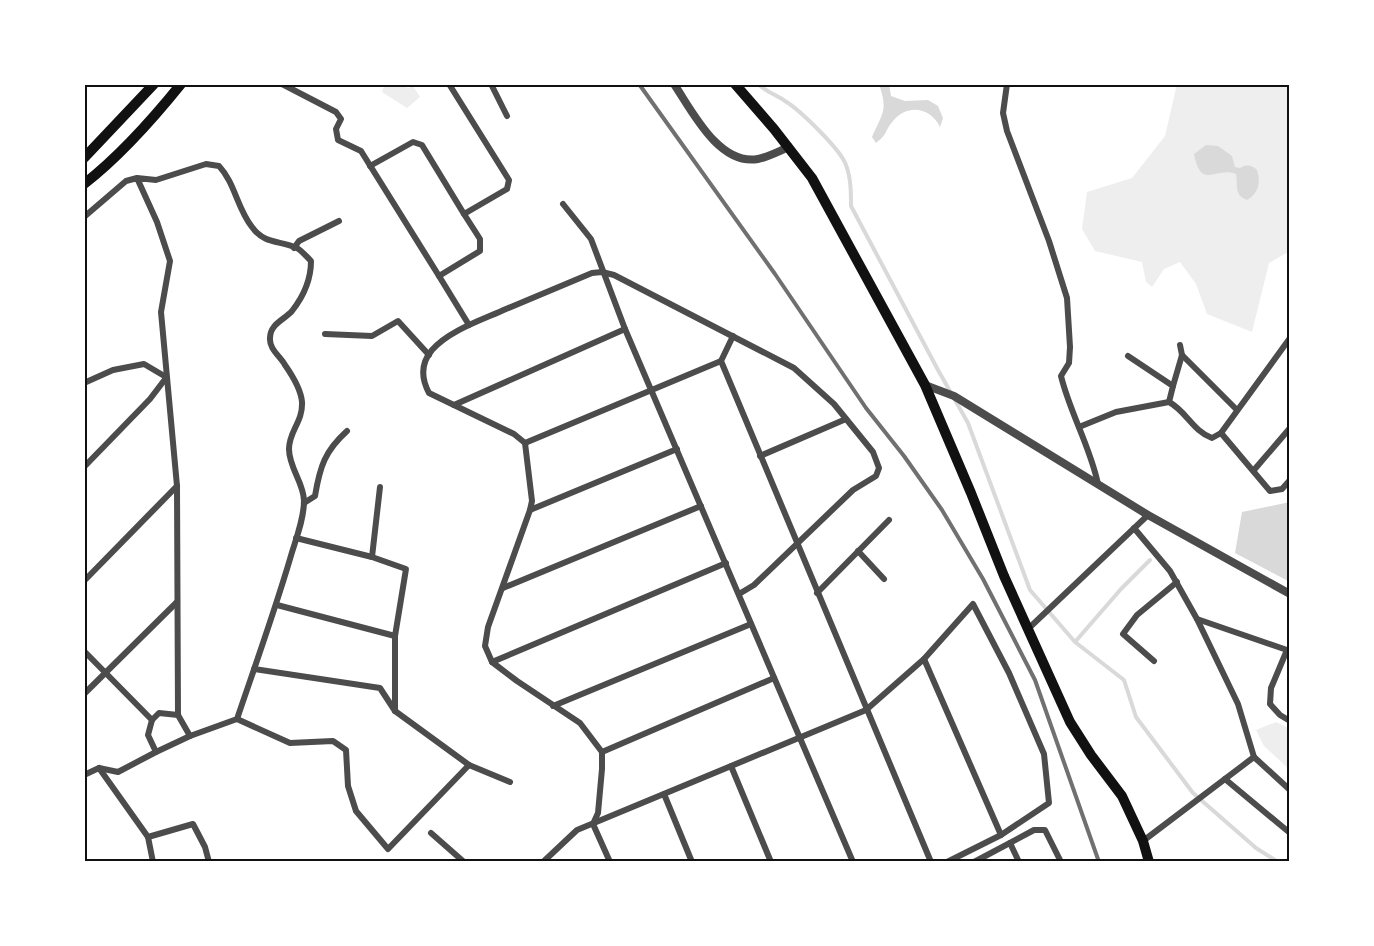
<svg xmlns="http://www.w3.org/2000/svg" width="1374" height="946" font-family="'Public Sans',sans-serif">
	<style>
		.green { fill: #eee }
		.water { fill: #d9d9d9 }
		.lines { fill: none; stroke-linecap: round; stroke-linejoin: round }
		.stream { stroke: #d9d9d9; stroke-width: 4 }
		.minor { stroke: #4c4c4c; stroke-width: 6 }
		.tertiary { stroke: #4c4c4c; stroke-width: 8 }
		.primary { stroke: #111; stroke-width: 10 }
		.trunk { stroke: #111; stroke-width: 10 }
		.rail { stroke: #707070; stroke-width: 4 }
		.neatline { fill: none; stroke: #111; stroke-width: 2 }
	</style>
	<rect width="100%" height="100%" fill="#fff"/>
	<g class="green">
		<path d="M385,84h15l8,4 5,-2 7,11 -13,11 -25,-16z"/>
		<path d="M1177,84h113v167l-21,12 -17,69 -45,-18 -11,-30 -16,-22 -16,7 -12,18 -6,-5 -4,-20 -47,-11 -13,-22 5,-37 45,-14 33,-42z"/>
		<path d="M1276,722l14,7v41l-26,-24 -8,-16z"/>
	</g>
	<g class="water">
		<path d="M879,84h10l2,12 14,5 23,-1 10,6 5,12 -3,9c-9,-19 -32,-24 -47,-6 -8,9 -5,13 -17,22l-4,-6c11,-25 16,-26 7,-53z"/>
		<path d="M1206,145l12,1 14,10 3,11 5,1c6,-4 12,-3 17,2 4,12 2,23 -10,30 -13,-5 -9,-14 -11,-26 -20,-8 -35,17 -42,-20z"/>
		<path d="M1290,502v80l-55,-29 7,-41z"/>
	</g>
	<g class="lines">
		<g class="stream">
			<path d="M758,84c9,8 18,11 27,17 15,9 56,49 61,64 5,13 5,28 5,41l87,164 30,53 62,167 45,52 49,38 12,37 57,76 63,55 22,14"/>
			<path d="M1075,642l46,-53 29,-29"/>
		</g>
		<g class="minor">
			<path d="M282,84l54,28 5,7 -5,10 2,11 23,11 78,125 41,-25v-12l-16,-25 43,-25 2,-9 -60,-96"/>
			<path d="M491,84l16,32"/>
			<path d="M1007,84l-4,29 4,18 42,110 18,57 3,49 -1,16 -8,13c9,37 29,70 37,108"/>
			<path d="M370,166l43,-24 9,3 42,69"/>
			<path d="M563,204l28,35 34,90 228,533"/>
			<path d="M84,217l42,-36 11,-3 19,2 50,-16 13,2c16,17 18,42 33,61 13,18 28,13 45,21 5,3 9,8 14,13 0,18 -8,36 -19,50 -8,9 -22,13 -22,27 -1,11 10,18 15,27 7,10 16,25 17,37 1,20 -13,29 -13,47 0,19 15,34 15,52 0,19 -9,40 -14,58 -16,54 -35,107 -53,160l-47,17 -12,-21 -1,-229 -16,-174 9,-51 -13,-39 -20,-44"/>
			<path d="M294,248l5,-7 40,-20"/>
			<path d="M439,276l30,49"/>
			<path d="M325,334l47,2 26,-15 31,34"/>
			<path d="M733,336l-12,25 210,501"/>
			<path d="M1182,355l55,55"/>
			<path d="M1128,356l45,30 -4,16"/>
			<path d="M84,383l29,-13 31,-6 22,13"/>
			<path d="M1173,386l9,-31 -2,-10"/>
			<path d="M454,405l171,-76"/>
			<path d="M1079,427l37,-15 53,-10c17,9 24,29 43,36l9,-5 69,-95"/>
			<path d="M1221,433l49,58 12,-2 8,-9"/>
			<path d="M525,443l196,-82"/>
			<path d="M760,456l86,-37"/>
			<path d="M84,467l66,-68 16,-21"/>
			<path d="M1254,470l36,-42"/>
			<path d="M304,503l11,-7c5,-30 10,-45 32,-65"/>
			<path d="M530,510l147,-61"/>
			<path d="M1134,528l36,43 27,48 41,85 16,53 36,33"/>
			<path d="M296,538l76,19 34,12 -11,67v75"/>
			<path d="M858,551l26,28"/>
			<path d="M372,557l8,-70"/>
			<path d="M84,581l93,-95"/>
			<path d="M503,588l198,-82"/>
			<path d="M817,593l72,-73"/>
			<path d="M277,605l118,31"/>
			<path d="M1197,619l93,32"/>
			<path d="M1028,629l120,-114"/>
			<path d="M1287,650l-16,38 -1,16 10,11 10,6"/>
			<path d="M84,651l68,69"/>
			<path d="M924,659l77,176"/>
			<path d="M1154,661l-31,-27 14,-19 40,-33"/>
			<path d="M492,662l234,-99"/>
			<path d="M84,694l93,-92"/>
			<path d="M553,706l198,-82"/>
			<path d="M237,719l53,24 43,-2 13,9 2,36 8,25 32,38 81,-84 -74,-54 -15,-23 -126,-19"/>
			<path d="M156,752l34,-16"/>
			<path d="M602,752l172,-74"/>
			<path d="M469,765l41,17"/>
			<path d="M731,766l40,96"/>
			<path d="M99,768l49,69 45,-13 12,23 4,15"/>
			<path d="M84,775l15,-7 19,4 38,-20 -8,-17 4,-15 7,-7 19,2"/>
			<path d="M1225,779l65,54"/>
			<path d="M664,794l28,68"/>
			<path d="M431,833l33,29"/>
			<path d="M148,837l5,25"/>
			<path d="M1143,841l111,-84"/>
			<path d="M1010,843l9,19"/>
			<path d="M543,862l34,-32 289,-120 58,-51 49,-55 36,69 35,81 5,49 -48,32 -54,27"/>
			<path d="M610,862l-17,-38 5,-11 4,-44v-17l-22,-29 -63,-42 -25,-19 -7,-16 3,-19 42,-117 2,-9 -7,-58 -11,-9 -85,-41c-8,-15 -8,-30 3,-43 18,-20 50,-30 74,-41 28,-12 57,-24 86,-36l10,-1 12,3 180,93 40,36 39,48 6,16 -3,8 -23,14 -99,95 -15,9"/>
			<path d="M974,862l60,-32h11l16,32"/>
		</g>
		<g class="tertiary">
			<path d="M674,84c18,27 45,82 84,75 10,-2 21,-8 31,-12"/>
			<path d="M925,385l29,11 194,119 142,79"/>
		</g>
		<path class="primary" d="M735,84l39,45 38,49 113,207 46,108 33,83 66,146 21,33 31,41 21,45 6,21"/>
		<g class="trunk">
			<path d="M84,158l70,-74"/>
			<path d="M84,184c36,-28 68,-64 97,-100"/>
		</g>
		<path class="rail" d="M639,84l136,190 91,134 38,48 38,54 41,69 52,101 64,182"/>
	</g>
	<rect width="1374" height="946" fill="none" stroke="#ffffff" stroke-width="171"/>
	<rect x="86" y="86" width="1202" height="774" class="neatline"/>
</svg>
